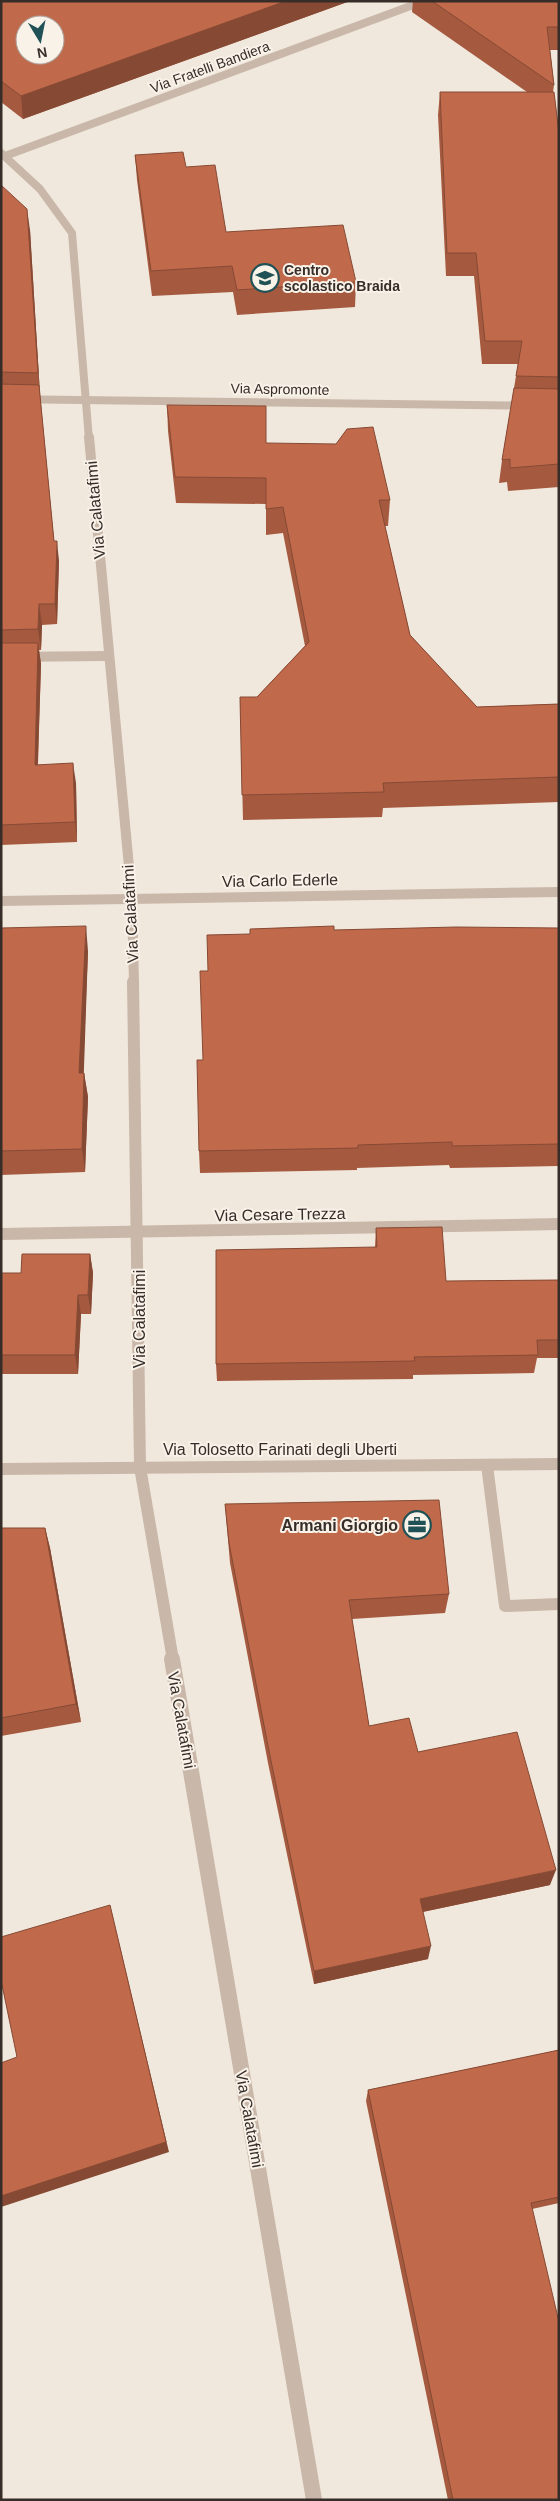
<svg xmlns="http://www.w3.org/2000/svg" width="560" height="2501" font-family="Arial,sans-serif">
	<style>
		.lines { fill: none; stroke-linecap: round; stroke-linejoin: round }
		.service { stroke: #c9b8a9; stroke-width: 12 }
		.minor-far3 { stroke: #c9b8a9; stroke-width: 8 }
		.minor-far2 { stroke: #c9b8a9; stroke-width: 10 }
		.minor-far1 { stroke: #c9b8a9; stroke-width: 12 }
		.minor { stroke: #c9b8a9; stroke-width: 16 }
		.tertiary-far1 { stroke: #c9b8a9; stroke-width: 10 }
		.tertiary { stroke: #c9b8a9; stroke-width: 12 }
		.wall { fill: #a55a40 }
		.shaded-wall { fill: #864a34 }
		.building { fill: #c0694b; stroke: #864a34; fill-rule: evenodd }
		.labels { text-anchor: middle; stroke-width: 4; stroke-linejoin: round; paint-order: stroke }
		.far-street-label { font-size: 14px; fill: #362d29; stroke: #f9f2e9 }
		.far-poi-label { font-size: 14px; font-weight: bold; fill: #362d29; stroke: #f9f2e9; text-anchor: start }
		.street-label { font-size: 16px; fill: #362d29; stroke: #f9f2e9 }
		.poi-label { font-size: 16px; font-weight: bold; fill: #362d29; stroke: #f9f2e9; text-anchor: end }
	</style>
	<rect width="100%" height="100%" fill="#f1e8dd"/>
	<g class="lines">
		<path class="service" d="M487,1465l18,141 54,-2"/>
		<g class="minor-far3">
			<path d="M1,153l39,36 32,44 17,206"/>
			<path d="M5,156l419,-155"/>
			<path d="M1,399l558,7"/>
		</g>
		<g class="minor-far2">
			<path d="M89,437l43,462 2,84"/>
			<path d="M1,657l108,-1"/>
		</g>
		<g class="minor-far1">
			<path d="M133,982l7,485 33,193"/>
			<path d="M1,1234l558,-10"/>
		</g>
		<path class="minor" d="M172,1659l142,841"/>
		<path class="tertiary-far1" d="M1,901l558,-9"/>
		<path class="tertiary" d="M1,1469l558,-5"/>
	</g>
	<g class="wall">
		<path d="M1,1h349l-327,118 -22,-17z"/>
		<path d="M413,1h146v49h-9l4,35 -1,7 6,41v354l-51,4 -1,-9 -8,1 3,-23 16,-96h-36l-8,-88h-28l-8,-161 2,-23h87l-115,-80z"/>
		<path d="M135,155l51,12 40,65 130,50 -1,25 -118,8 -4,-23 -81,4 -15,-116z"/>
		<path d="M1,185l29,45 10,164 14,147 5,20 -2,63 -15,1 -1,25h-2l2,14 -3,101 38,18 1,59 -76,3z"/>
		<path d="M167,405l223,95 -2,26h-3l25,109 67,72 82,-3v98l-176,6 -1,9 -139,3 -3,-123h17l48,-51 -22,-113 -17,2v-31l-90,-1 -8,-72z"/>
		<path d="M1,928l87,23 -5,122h1l4,24 -3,75 -84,3z"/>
		<path d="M559,928v238l-109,2 -1,-3 -92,3v2l-157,3 -1,-22 4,-91 5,-89 126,-41z"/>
		<path d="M376,1228l70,53 113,-1v78h-22l-3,15 -121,2v4l-196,2 -1,-17 159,-117z"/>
		<path d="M90,1254l3,19 -2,41h-10l-3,60h-77v-101h20z"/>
		<path d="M225,1504l224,90 -4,19 -93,6 17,107 49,26 132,133 -127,27 5,47 -114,25 -46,-221 -38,-200z"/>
		<path d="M1,1528h44l5,20 31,174 -80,14z"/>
		<path d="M559,2050v153l-27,6 27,291h-111l-82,-399 2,-11z"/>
	</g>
	<g class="shaded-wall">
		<path d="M286,1h64l-327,118 -2,-23z"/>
		<path d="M27,209l3,21 10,164 -2,-21z"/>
		<path d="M57,541l2,20 -2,63 -2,-20z"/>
		<path d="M39,604l3,21 -1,25 -3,-21z"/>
		<path d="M38,643l3,21 -4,121 -2,-20z"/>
		<path d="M73,763l3,20 1,59 -2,-20z"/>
		<path d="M86,926l2,25 -5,146 -4,-24z"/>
		<path d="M84,1073l4,24 -3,75 -3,-23z"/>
		<path d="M90,1254l3,19 -2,41 -3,-19z"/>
		<path d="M78,1295l3,19 -3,60 -3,-19z"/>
		<path d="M45,1528l5,20 31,174 -5,-18z"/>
		<path d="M556,1870l-6,15 -133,28 3,-14z"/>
		<path d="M110,1905l59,247 -168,55v-11z"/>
		<path d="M431,1946l-3,13 -114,25v-13z"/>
	</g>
	<g class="building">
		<path d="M1,1h285l-265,95 -20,-15zM25,25h30v30h-30z"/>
		<path d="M432,1h127v26h-12l7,58z"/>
		<path d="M440,92h114l5,41v244l-43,-1 6,-35h-37l-9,-88h-29z"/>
		<path d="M183,152l3,15 29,-2 11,67 117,-7 13,57 -119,8 -5,-24 -81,5 -16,-116z"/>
		<path d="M1,185l26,24 11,164 -37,-1z"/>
		<path d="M1,384l38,1 15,156h3l-2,63h-16l-1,25 -37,1z"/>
		<path d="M514,388l45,1v75l-49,4v-9l-8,1z"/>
		<path d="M167,405l99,1v37l70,1 11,-15 26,-2 17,73h-11l31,135 67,72 82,-3v73l-176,6 1,9 -142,3 -2,-98h17l52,-55 -26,-135 -17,2v-31l-91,-1z"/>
		<path d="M1,643h37l-3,122 38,-2 2,59 -74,3z"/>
		<path d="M86,926l-7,147h5l-2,76 -81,2v-223z"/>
		<path d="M334,926v4l122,-3 103,1v216l-107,2v-4l-94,3v3l-159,3 -2,-91h6l-3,-89h8l-1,-36 43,-1v-5z"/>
		<path d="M442,1227l4,54 113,-1v60h-22l1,15 -124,2 1,4 -199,3v-114l161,-3 -1,-19z"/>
		<path d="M22,1254h68l-2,41h-10l-3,60h-74v-82h20z"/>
		<path d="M439,1500l10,94 -100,6 20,126 40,-8 9,34 99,-20 39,138 -136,29 11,47 -117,25 -46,-225 -39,-203 -4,-39z"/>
		<path d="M1,1528h44l31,176 -75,14z"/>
		<path d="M110,1905l56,237 -165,54v-133l16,-6 -16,-77v-43z"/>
		<path d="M559,2050v147l-28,6 28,119v178h-106l-85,-410z"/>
	</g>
	<defs>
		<symbol id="school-ring" viewBox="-11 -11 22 22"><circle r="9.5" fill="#f9f2e9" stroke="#205156" stroke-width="1.5"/><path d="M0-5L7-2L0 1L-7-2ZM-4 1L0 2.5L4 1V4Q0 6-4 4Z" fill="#205156"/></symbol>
		<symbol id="office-ring" viewBox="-11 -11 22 22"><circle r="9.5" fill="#f9f2e9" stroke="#205156" stroke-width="1.5"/><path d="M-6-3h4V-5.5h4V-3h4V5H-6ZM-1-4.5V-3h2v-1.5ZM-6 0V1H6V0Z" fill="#205156"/></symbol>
	</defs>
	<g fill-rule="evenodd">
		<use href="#school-ring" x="249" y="262" width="32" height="32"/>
		<use href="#office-ring" x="401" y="1509" width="32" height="32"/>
	</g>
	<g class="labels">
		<g class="far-street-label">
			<text transform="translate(210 67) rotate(-20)" y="5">Via Fratelli Bandiera</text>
			<text transform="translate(280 389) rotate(1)" y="5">Via Aspromonte</text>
		</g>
		<g class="far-poi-label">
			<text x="284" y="275">Centro<tspan x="284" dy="16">scolastico Braida</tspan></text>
		</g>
		<g class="street-label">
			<text transform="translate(95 510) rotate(-95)" y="6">Via Calatafimi</text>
			<text transform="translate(280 880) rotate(-1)" y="6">Via Carlo Ederle</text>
			<text transform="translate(130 914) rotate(-93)" y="6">Via Calatafimi</text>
			<text transform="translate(280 1214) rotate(-1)" y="6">Via Cesare Trezza</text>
			<text transform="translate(139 1319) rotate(-90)" y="6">Via Calatafimi</text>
			<text x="280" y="1455">Via Tolosetto Farinati degli Uberti</text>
			<text transform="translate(182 1720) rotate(80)" y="6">Via Calatafimi</text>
			<text transform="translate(250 2119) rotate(80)" y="6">Via Calatafimi</text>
		</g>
		<g class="poi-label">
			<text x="398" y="1531">Armani Giorgio</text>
		</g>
	</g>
	<rect width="560" height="2501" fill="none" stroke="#362d29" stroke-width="5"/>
	<g transform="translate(40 40) rotate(170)"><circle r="24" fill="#f9f2e9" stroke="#aba39c"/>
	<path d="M0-4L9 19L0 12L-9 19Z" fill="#205156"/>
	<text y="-8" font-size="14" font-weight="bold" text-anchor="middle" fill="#362d29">N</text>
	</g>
</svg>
